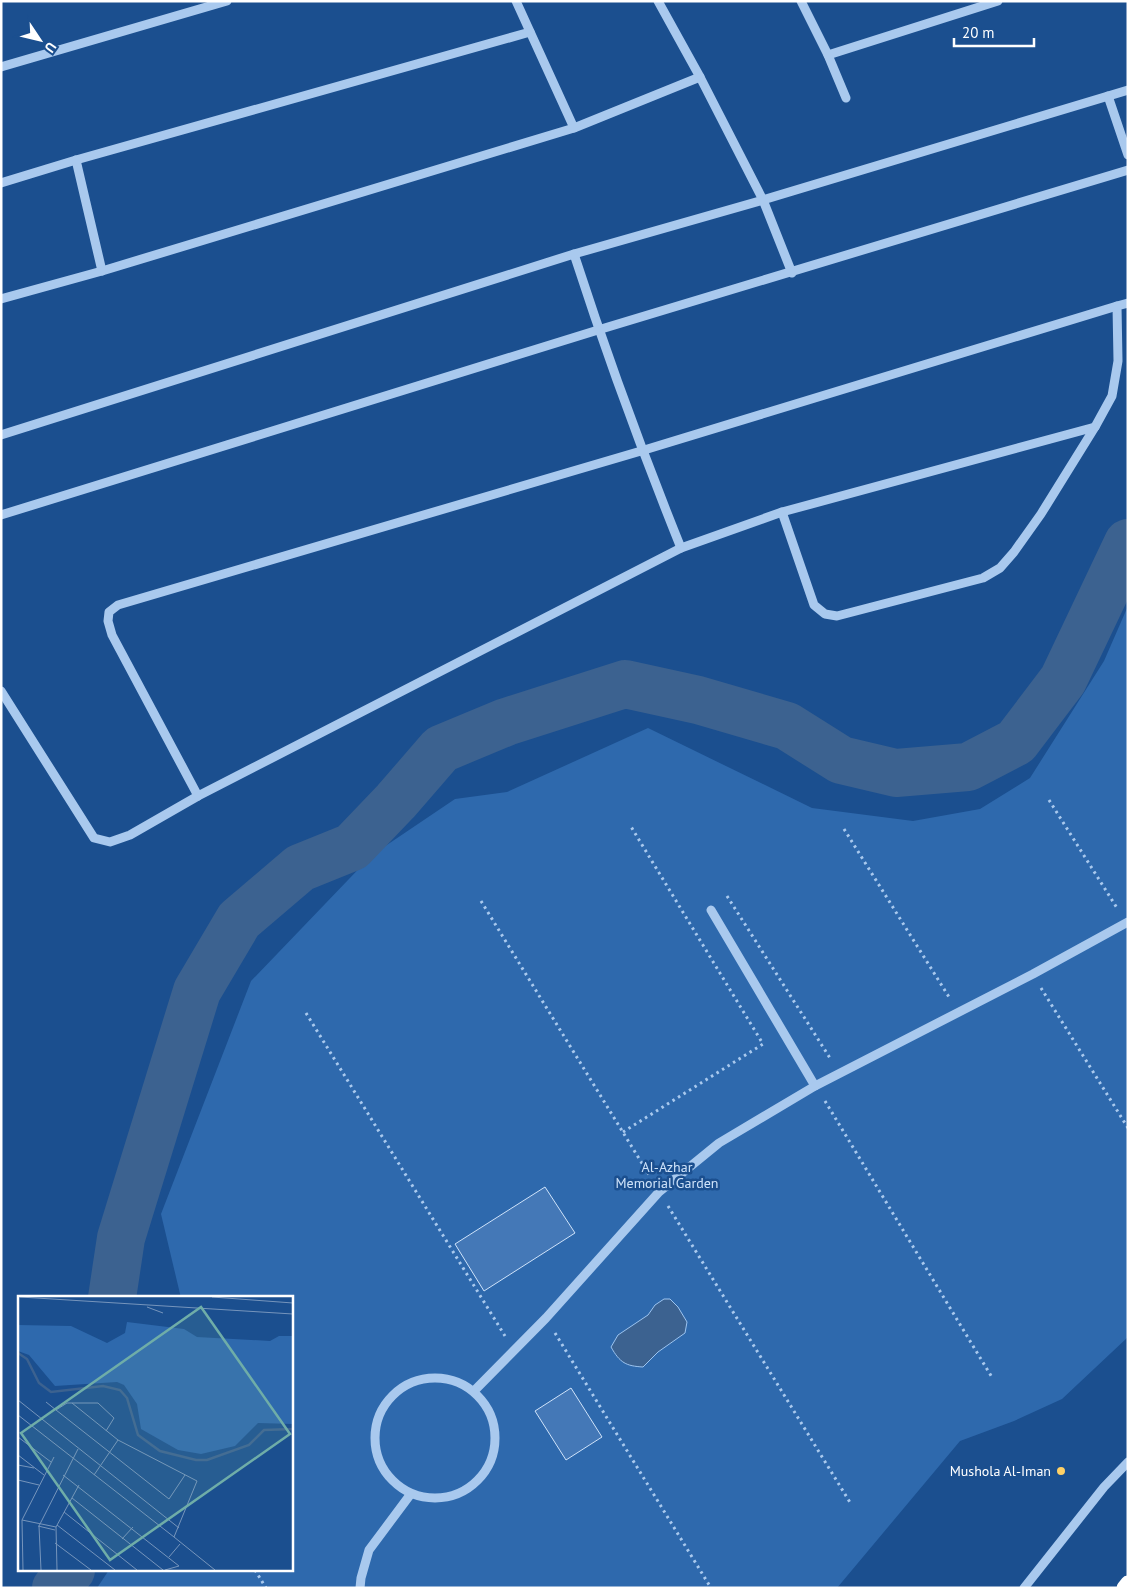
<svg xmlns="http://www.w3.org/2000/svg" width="1129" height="1589" font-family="'PT Sans',sans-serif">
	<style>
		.green { fill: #2e69ad }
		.water { fill: #3c6290; stroke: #9cc4f0 }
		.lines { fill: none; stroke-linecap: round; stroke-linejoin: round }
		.river { stroke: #3c6290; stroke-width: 48 }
		.building { fill: #4478b7; stroke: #cfe3fa }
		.path { stroke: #a9c9ee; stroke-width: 3; stroke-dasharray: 2.5 4; stroke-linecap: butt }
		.minor { stroke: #a9c9ee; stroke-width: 9 }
		.highway { stroke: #fff; stroke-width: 15 }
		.poi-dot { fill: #ffd166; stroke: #1b4f8f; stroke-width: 2 }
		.labels { text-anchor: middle; stroke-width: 5; stroke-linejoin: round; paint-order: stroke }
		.park-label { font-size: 14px; fill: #cfe3fa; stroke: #1b4f8f }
		.poi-label { font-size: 14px; fill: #fff; stroke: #1b4f8f; text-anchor: end }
		.inset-river { fill: none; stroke: #3c6290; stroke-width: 2.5 }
		.inset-road { fill: none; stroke: #7695bc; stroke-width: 1 }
		.view { fill: #6fada8; fill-opacity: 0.15; stroke: #6fada8; stroke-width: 2.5 }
		.inset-edge { fill: none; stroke: #fff; stroke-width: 2.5 }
	</style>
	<rect width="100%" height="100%" fill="#1b4f8f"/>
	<path class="green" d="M1128,606v731l-66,62 -48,22 -54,20 -123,147h-740l12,-18h182v-272h-110l-20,-84 90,-233 121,-126 83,-56 52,-7 141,-64 164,80 101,13 67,-12 50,-31 74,-117z"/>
	<path class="water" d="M664,1299h6l8,8 9,15 -2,11 -27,19 -15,15c-17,-1 -23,-4 -32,-20l7,-12 30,-20 7,-10z"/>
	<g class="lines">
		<g class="river">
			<path d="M112,1298l9,-60 76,-247 42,-71 61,-52 52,-21 44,-46 45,-52 65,-27 119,-38 73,16 89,26 54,34 55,13 72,-6 48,-25 47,-62 65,-137"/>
			<path d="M56,1588l15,-18"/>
		</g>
	</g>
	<g class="building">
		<path d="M545,1187l30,46 -91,58 -29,-47z"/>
		<path d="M571,1388l31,49 -36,23 -31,-49z"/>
	</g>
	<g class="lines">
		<g class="path">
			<path d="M1049,800l68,108"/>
			<path d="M844,829l105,168"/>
			<path d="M727,896l103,162"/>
			<path d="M481,901l170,277"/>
			<path d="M1041,988l87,140"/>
			<path d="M306,1013l199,323"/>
			<path d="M825,1101l168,278"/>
			<path d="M623,1132l140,-88 -133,-219"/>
			<path d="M668,1206l183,298"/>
			<path d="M555,1333l156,255"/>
			<path d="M255,1570l11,18"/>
		</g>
		<g class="minor">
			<path d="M516,1l58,127"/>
			<path d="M658,1l42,76 63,123 29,73"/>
			<path d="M801,1l27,54 18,43"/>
			<path d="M828,55l170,-54"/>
			<path d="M1,67l226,-66"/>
			<path d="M1108,96l20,59"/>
			<path d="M76,160l26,111"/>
			<path d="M1,183l75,-23 454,-128"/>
			<path d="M574,254c32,99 68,197 107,294"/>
			<path d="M1,299l101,-28 472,-143 126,-51"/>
			<path d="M1,435l573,-181 189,-54 365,-110"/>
			<path d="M782,512l32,93 11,9 12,2 146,-38 17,-10 14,-16 27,-38 54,-87 17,-31 6,-35 -1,-55 11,-3"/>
			<path d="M1,515l597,-185 530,-160"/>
			<path d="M1,691l93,147 16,4 20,-7 68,-39 483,-248 101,-36 313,-85"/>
			<path d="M198,796l-86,-161 -4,-14 1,-9 9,-7 523,-154 476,-145"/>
			<path d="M711,910l104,176"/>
			<circle cx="435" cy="1438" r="60"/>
			<path d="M474,1391l72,-73 113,-126 60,-49 96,-57 218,-112 95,-52"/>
			<path d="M360,1588l1,-10 8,-28 41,-55"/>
			<path d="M1024,1588l80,-101 24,-25"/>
		</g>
		<path class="highway" d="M1124,1588l4,-5"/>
	</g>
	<circle class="poi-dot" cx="1061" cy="1471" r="5"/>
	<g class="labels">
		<g class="park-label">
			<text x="667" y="1172">Al-Azhar<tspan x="667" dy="16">Memorial Garden</tspan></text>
		</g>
		<g class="poi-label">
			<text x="1051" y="1476">Mushola Al-Iman</text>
		</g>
	</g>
	<g transform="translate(18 1296)">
		<rect width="275" height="275" fill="#1b4f8f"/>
		<path d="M109,26l57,7 13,8 73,4 9,-5h14v88l-35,-1 -23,23 -34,8 -23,-4 -37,-21 -4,-25 -13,-19 -7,-3 -62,4 -26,-31 -11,-4v-26l53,1 36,17 18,-10z" fill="#2e69ad"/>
		<path class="inset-river" d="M0,57l9,6 12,24 12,9 52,-6 17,4 7,8 11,37 22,16 36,9h11l42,-15 15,-15 29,-1"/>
		<path class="inset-road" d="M2,1l273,17M194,1l81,6M129,11l16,6M0,104l161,128M28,106l10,8 11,-7h31l16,15 -8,13M54,107l46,37 79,41 -23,56 41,33M38,114l113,89 16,-24M0,119l156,122M0,141l33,25M0,159l26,20M0,169l16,3M45,179l116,91 -14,4M76,179l24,-35M0,184l21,5M54,202l91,72M46,216l73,58M4,224l34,7M39,229l58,45M20,230l17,4M104,243l11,-12M37,247l36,27M151,261l11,-13M5,274l-1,-50 32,-63M23,274l-2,-44 39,-77M39,274l-1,-43 23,-42"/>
		<path class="view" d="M183,11l89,127 -180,126 -89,-127z"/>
		<rect width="275" height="275" class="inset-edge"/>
	</g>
	<rect width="1129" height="1589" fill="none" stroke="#ffffff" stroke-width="5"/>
	<g transform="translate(40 40) rotate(125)" stroke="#1b4f8f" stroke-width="4" paint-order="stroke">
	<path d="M0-4L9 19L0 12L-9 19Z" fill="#ffffff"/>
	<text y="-8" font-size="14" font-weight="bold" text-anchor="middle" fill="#ffffff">U</text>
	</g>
	<path d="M954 38v8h80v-8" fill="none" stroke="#ffffff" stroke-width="2.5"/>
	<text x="962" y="38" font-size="15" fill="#ffffff" stroke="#1b4f8f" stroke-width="4" paint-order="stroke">20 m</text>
</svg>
